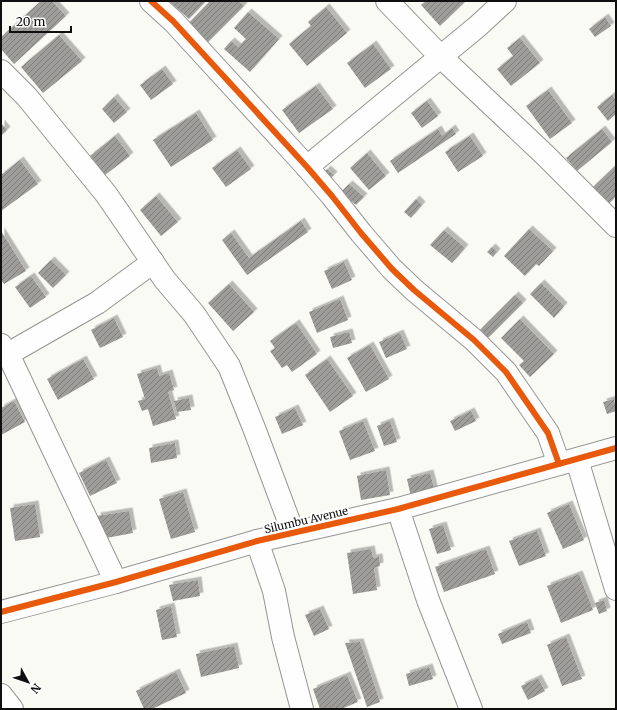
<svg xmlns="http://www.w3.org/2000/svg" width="617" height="710" font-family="Merriweather,serif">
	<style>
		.building { fill: url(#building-hatch); filter: url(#shadow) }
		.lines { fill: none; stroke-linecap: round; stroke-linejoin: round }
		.street-casing { stroke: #959593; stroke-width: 24 }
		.street { stroke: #fefefe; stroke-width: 22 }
		.cycleway-casing { stroke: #fff; stroke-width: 8 }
		.cycleway { stroke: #e8590c; stroke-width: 6 }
		.labels { text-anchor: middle; stroke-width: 4; stroke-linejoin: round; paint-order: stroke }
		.street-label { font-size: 11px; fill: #0f0f0f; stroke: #fff }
	</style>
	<defs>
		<pattern id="building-hatch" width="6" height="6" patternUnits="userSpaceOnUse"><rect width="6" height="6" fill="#9e9d9a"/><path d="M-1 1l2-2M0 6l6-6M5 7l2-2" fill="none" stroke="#7f7e7c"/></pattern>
		<filter id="shadow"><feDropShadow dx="3.5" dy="-3.5" stdDeviation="0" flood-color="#0004"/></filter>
	</defs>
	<rect width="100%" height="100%" fill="#fafaf5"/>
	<g class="building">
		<path d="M41,1h11l14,15 -52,48 -13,-15v-12z"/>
		<path d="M169,1h37l-17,18z"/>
		<path d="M210,1h29l5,5 -41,41 -20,-18z"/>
		<path d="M426,1h40l-26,25 -19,-21z"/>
		<path d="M326,7l21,26 -40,33 -18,-22 22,-18 -3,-4z"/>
		<path d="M248,12l31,27 -29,33 -26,-23 7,-8 7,6 8,-8 -12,-11z"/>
		<path d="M605,17l6,9 -16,11 -6,-8z"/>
		<path d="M59,35l23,26 -39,32 -22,-26z"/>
		<path d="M520,38l20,25 -29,23 -14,-17 16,-13 -6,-8z"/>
		<path d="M373,44l18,25 -26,19 -18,-25z"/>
		<path d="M162,69l11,15 -22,16 -11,-15z"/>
		<path d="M316,86l17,23 -34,24 -17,-23z"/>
		<path d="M548,90l24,33 -22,16 -24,-33z"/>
		<path d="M612,95l4,5v14l-8,7 -11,-14z"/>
		<path d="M114,97l13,15 -13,11 -12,-14z"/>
		<path d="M427,101l11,15 -16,12 -11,-15z"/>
		<path d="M196,113l17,27 -42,27 -18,-27z"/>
		<path d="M1,123l6,7 -6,6z"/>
		<path d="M452,128l4,6 -58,39 -8,-12 48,-32 4,7z"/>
		<path d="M602,129l10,13 -35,29 -11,-13z"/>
		<path d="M115,136l15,20 -25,19 -15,-19z"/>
		<path d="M470,136l13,20 -25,16 -13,-20z"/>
		<path d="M237,150l14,19 -25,18 -14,-19z"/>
		<path d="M367,153l19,23 -17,14 -19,-22z"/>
		<path d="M20,160l18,24 -37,27v-36z"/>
		<path d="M616,165v31l-8,9 -16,-17z"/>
		<path d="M327,169l7,6 -5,5 -7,-5z"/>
		<path d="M349,184l15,13 -8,8 -15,-13z"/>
		<path d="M156,196l22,26 -17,14 -21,-26z"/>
		<path d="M416,199l6,6 -11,13 -7,-6z"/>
		<path d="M301,221l7,11 -61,43 -25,-35 9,-7 18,25z"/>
		<path d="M529,229l24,22 -14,15 -3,-2 -11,12 -21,-20z"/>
		<path d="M444,230l21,18 -13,15 -22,-18z"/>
		<path d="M1,231l25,40 -22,13 -3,-4z"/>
		<path d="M492,247l5,5 -4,5 -6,-5z"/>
		<path d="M51,260l15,15 -13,13 -15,-15z"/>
		<path d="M344,262l8,18 -20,9 -8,-18z"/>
		<path d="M31,276l15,21 -16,11 -15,-21z"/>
		<path d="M541,283l23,23 -10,12 -24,-24z"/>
		<path d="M229,284l25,28 -21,19 -25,-28z"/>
		<path d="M515,295l8,8 -36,36 -8,-8z"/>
		<path d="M340,299l8,21 -31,13 -8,-21z"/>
		<path d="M114,318l9,19 -23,11 -9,-18z"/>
		<path d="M520,319l34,35 -24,23 -11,-12 5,-4 -23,-23z"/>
		<path d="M296,323l21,31 -25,18 -5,-7 -5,3 -12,-17 5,-3 -5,-7z"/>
		<path d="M349,332l3,11 -19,5 -3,-11z"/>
		<path d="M400,333l7,16 -21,9 -7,-16z"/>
		<path d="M370,345l19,34 -23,13 -19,-34z"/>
		<path d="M83,359l11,20 -36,21 -11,-21z"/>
		<path d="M327,359l26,37 -23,16 -25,-37z"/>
		<path d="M157,368l2,8 10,-3 5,17 -6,2 8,27 -23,7 -5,-17 -6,2 -4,-10 7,-2 -8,-25z"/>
		<path d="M189,398l2,12 -14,2 -3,-11z"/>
		<path d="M614,399l2,12 -9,3 -4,-12z"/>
		<path d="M14,401l11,21 -24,13v-27z"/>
		<path d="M295,408l8,17 -21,9 -7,-17z"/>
		<path d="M471,411l5,10 -21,10 -5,-10z"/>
		<path d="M363,421l12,30 -25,9 -11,-29z"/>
		<path d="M390,421l7,21 -13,4 -7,-20z"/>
		<path d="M175,443l2,15 -26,5 -2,-15z"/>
		<path d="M106,460l11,23 -27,13 -11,-23z"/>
		<path d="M386,470l4,25 -29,5 -4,-24z"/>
		<path d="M430,473l5,19 -24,5 -4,-18z"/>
		<path d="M183,492l12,40 -24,7 -12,-40z"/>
		<path d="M35,504l5,33 -25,4 -5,-33z"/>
		<path d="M569,504l15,36 -21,9 -16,-36z"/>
		<path d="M129,511l4,22 -32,6 -4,-23z"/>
		<path d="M443,525l8,25 -14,4 -8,-25z"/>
		<path d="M537,531l9,25 -27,10 -10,-25z"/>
		<path d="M371,549l2,9 6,-1 1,9 -6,2 3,22 -24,4 -6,-41z"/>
		<path d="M486,549l9,25 -51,18 -9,-25z"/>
		<path d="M579,574l14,36 -32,13 -14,-37z"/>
		<path d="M198,580l2,16 -27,5 -4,-16z"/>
		<path d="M604,600l3,11 -8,3 -4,-11z"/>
		<path d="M171,606l6,31 -15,3 -6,-30z"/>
		<path d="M320,609l9,20 -15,7 -9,-21z"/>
		<path d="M527,622l4,11 -29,11 -4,-10z"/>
		<path d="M566,637l16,42 -20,7 -15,-41z"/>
		<path d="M360,642l20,60 -13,5 -22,-64z"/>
		<path d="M234,646l5,22 -38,9 -5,-23z"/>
		<path d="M429,667l4,12 -24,7 -3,-12z"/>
		<path d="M176,672l10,21 -34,16h-8l-8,-18z"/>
		<path d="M347,675l11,27 -17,7h-21l-7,-20z"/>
		<path d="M538,678l7,13 -17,9 -7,-14z"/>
	</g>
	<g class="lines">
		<defs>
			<g id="street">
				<path d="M151,1l22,20 134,146 25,29 29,37 31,36 22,21 60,50 32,32 42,61 11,31"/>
				<path d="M387,1l53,55 105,99 71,71"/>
				<path d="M1,71l26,26 79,97 59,86 29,34 35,52 25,62 39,104"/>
				<path d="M307,167l171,-141 27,-25"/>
				<path d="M1,345l7,9 89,-51 56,-41"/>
				<path d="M8,354l108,228"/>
				<path d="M577,460l39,129"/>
				<path d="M398,509l30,91 43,109"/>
				<path d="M257,541l17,50 9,46 19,72"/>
				<path d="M1,612l115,-30 141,-41 141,-32 218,-61"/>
				<path d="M1,695l11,14"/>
			</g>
		</defs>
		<use href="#street" class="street-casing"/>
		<use href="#street" class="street"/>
		<defs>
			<g id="cycleway">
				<path d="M151,1l22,20 134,146 25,29 29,37 31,36 22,21 60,50 32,32 42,61 11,31"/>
				<path d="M1,612l115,-30 141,-41 141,-32 218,-61"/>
			</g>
		</defs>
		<use href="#cycleway" class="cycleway-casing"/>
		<use href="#cycleway" class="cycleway"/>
	</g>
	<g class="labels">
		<g class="street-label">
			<text transform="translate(306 520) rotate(-13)" y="4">Silumbu Avenue</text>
		</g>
	</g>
	<rect width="617" height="710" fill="none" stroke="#0f0f0f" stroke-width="4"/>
	<g transform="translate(28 682) rotate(130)" stroke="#ffffff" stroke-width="3" paint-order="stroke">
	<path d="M0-3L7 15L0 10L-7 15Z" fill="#0f0f0f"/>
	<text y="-6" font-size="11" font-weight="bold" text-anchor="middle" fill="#0f0f0f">N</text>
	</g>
	<path d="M10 26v6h61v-6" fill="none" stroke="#0f0f0f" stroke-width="2"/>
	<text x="16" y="26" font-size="12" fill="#0f0f0f" stroke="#ffffff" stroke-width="3" paint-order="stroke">20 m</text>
</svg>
